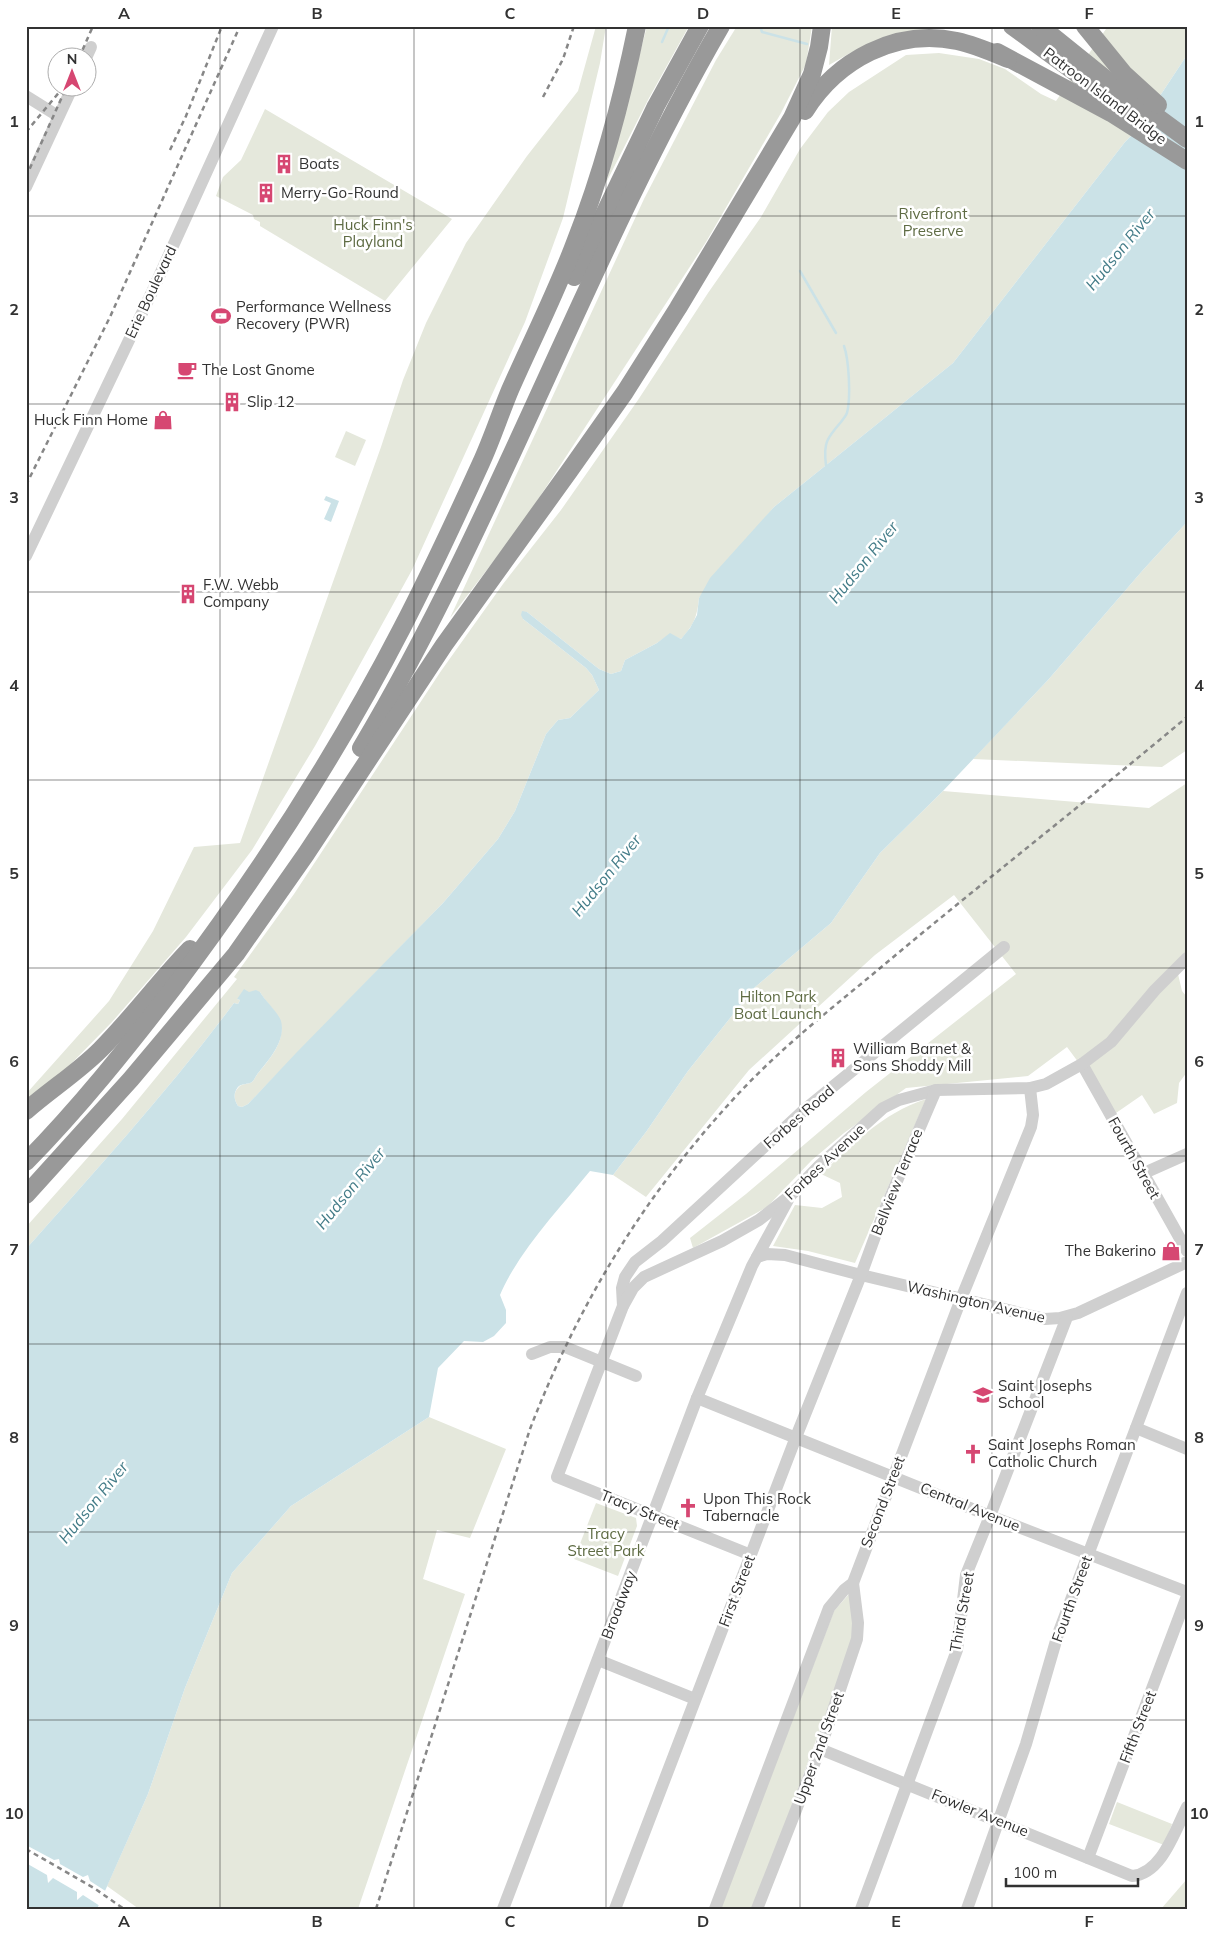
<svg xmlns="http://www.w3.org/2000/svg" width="1213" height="1935" font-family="Mulish,sans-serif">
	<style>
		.green { fill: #e5e8dc }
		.water { fill: #cbe2e7 }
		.pier { fill: #fff }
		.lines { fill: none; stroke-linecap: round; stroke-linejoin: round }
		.stream { stroke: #cbe2e7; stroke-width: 2.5 }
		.minor { stroke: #cfcfcf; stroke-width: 12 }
		.highway { stroke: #999; stroke-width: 18 }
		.rail { stroke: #878787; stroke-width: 2.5; stroke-dasharray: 5 4; stroke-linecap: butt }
		.grid { fill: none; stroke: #323232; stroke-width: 1; stroke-opacity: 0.55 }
		.labels { text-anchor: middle; stroke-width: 5; stroke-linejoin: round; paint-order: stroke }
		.street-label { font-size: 15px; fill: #323232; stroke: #fff }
		.poi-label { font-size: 15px; fill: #323232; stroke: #fff; text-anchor: start }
		.park-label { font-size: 15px; fill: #5e6b43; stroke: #fff }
		.water-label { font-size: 16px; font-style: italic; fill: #437c88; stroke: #fff }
		.neatline { fill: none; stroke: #323232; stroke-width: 2 }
		.grid-label { font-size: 16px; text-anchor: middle; font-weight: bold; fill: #323232 }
	</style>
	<rect width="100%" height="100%" fill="#fff"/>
	<g class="green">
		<path d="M596,26h10l-6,37 -37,155 -38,104 -113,248 -97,176 -63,104 -66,87 -74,85 -49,50 -37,29v-7l83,-93 44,-70 41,-84 46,-4 141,-396 22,-67 23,-57 40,-80 61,-87 51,-65z"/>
		<path d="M647,26h42l-40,72 -43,85z"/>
		<path d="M737,26h75l-6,38 -25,49 -75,129 -184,282 -72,94 194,-419 72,-139z"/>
		<path d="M832,26h93l8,4 -83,23 -21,12z"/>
		<path d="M1104,26h83v29l-49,74 -13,13 -172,221 -179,144 -75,91c-2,19 -5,27 -18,41l-11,-5 -13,9 -32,17 -4,11 -10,3 -12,-5 -72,-57 -4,7 63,49 6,7 7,15 -29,28 -12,2 -12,14 -31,77 -17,28 -55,64 -195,201 -6,3 -4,-1c-4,-6 -5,-13 0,-18 3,-5 9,-3 14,-6 3,-3 4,-7 7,-10 10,-12 25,-29 22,-47 -2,-12 -15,-22 -21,-33h-11l-12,7 3,1 -2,4 -4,-1c-64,86 -137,166 -208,246v-22l96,-108 115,-140 -3,-2 60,-83 147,-223 62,-87 58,-74 77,-110 70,-107 53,-76 39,-68 28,-37 21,-20 57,-37 33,-2 40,6 26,10 36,25 15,7 50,-72z"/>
		<path d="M265,109l187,110 -67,82 -125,-75v-4l-6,-3 -1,-4 -37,-19 7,-19 18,-17z"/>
		<path d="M346,431l20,9 -11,26 -20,-9z"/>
		<path d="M1187,522v228l-25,17 -189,-8 75,-79 95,-110z"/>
		<path d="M1187,783v181l-9,10 4,17 5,6v75l-8,11 -2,20 -23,11 -12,-19 -26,18 -49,-66 -39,29 -122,12 -62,45 -32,27 -45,47 -74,41 -3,-10 56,-44 120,-102 150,-118 -62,-79 -79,60 -126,115 -103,127 -33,-22 33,-43 42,-61 66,-83 77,-65 49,-70 63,-62 206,17z"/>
		<path d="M926,1099l-71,164 -47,-12 -35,-5 22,-41 27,3 20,-11 -2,-14 -19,-9c34,-31 60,-60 105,-75z"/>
		<path d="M429,1417l77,32 -36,89 -33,-8 -14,49 42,15 -107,315h-219l-32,-23 41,-92 37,-106 47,-115 59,-67z"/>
		<path d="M596,1503l40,15 1,8 -19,50 -44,-17z"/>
		<path d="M849,1594l4,20 -1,28 -98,267h-34l114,-298z"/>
		<path d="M1117,1802l55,22 -8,21 -55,-21z"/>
		<path d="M1187,1879v30h-26z"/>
	</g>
	<g class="water">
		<path d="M1187,55v467l-44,48 -95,110 -105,111 -63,62 -49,70 -77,65 -66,83 -42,61 -33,43 -23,-4c-30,37 -72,81 -90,124l6,15v13l-12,13 -11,6 -19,-1 -26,27 -9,49 -138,89 -59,67 -47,115 -37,106 -51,115h-71v-660c71,-80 144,-160 208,-246l4,1 2,-4 -3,-1 7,-10 5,3 7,-2 4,2c5,9 18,20 21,29 5,19 -11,38 -22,51 -3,3 -4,7 -7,10 -5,3 -10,1 -14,5 -5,6 -4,13 0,19l4,1 6,-3 49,-52 146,-149 55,-64 17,-28 31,-77 12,-14 12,-2 29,-28 -7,-15 -6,-7 -63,-49 -2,-4 1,-4 5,1 72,57 12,5 10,-3 4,-11 32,-17 13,-10 11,6 9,-11 7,-13 2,-17 11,-20 64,-71 179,-144 172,-221 13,-13z"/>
		<path d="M326,496l13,5 -8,21 -7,-3 7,-16 -7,-3z"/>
	</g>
	<path class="pier" d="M26,1845l28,15 5,-1 1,5 23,13 5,-2 2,6 17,11 -7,14 -17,-11 -6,5v-8l-24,-14 -5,5 -1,-8 -21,-12z"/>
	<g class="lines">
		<g class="stream">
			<path d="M760,26l2,6 45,12"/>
			<path d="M662,42l7,-16"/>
			<path d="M800,271l36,62"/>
			<path d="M826,465c-3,-22 1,-27 15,-43 2,-3 5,-6 6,-9 4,-15 2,-53 -3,-67"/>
		</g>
		<g class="minor">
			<path d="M86,58l5,-11"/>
			<path d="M26,96l32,20"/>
			<path d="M26,187l46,-99"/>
			<path d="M26,556l126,-264 121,-266"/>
			<path d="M1082,1064l105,187"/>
			<path d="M1142,1174l45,-20"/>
			<path d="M757,1257l10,-3 18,1 76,20 184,44 15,-1 18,-5 109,-51"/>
			<path d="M623,1306l-1,-18 3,-11 10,-15 27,-21 141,-130 201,-164"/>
			<path d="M532,1354l18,-7h15l71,29"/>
			<path d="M697,1398l293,118 197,76"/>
			<path d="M1136,1428l51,21"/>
			<path d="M751,1555l-194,-78 66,-171 10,-18 11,-11 78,-36 37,-21 32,-25 28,-29 64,-58 16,-8 37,-10 94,-2 16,-4 36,-20 29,-22 44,-52 32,-32"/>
			<path d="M598,1660l97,39"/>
			<path d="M820,1749l312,127c30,-2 43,-46 55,-69"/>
			<path d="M1088,1858l99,-262"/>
			<path d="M503,1909l194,-511 55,-132 36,-66"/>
			<path d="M615,1909l181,-472 65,-162 24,-66 51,-119"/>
			<path d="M715,1909l114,-301 15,-18 9,-7 108,-284 70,-172 2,-12 -3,-27"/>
			<path d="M757,1909l63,-160 37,-110 1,-16 -5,-40"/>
			<path d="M861,1909l96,-259 9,-75 24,-59 77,-199"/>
			<path d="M967,1909l59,-165 32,-110 129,-341"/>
		</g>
		<g class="highway">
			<path d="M1012,26l117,86"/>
			<path d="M1040,26l67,54 80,59"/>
			<path d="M1085,26l39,48 34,31"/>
			<path d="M997,52l114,61 76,48"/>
			<path d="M805,111c32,-51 91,-83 152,-70 18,4 34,11 51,18"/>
			<path d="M574,277l82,-171 44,-80"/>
			<path d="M361,748c138,-231 225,-489 360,-722"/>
			<path d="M26,1111c24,-21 52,-39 74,-61 32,-32 59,-69 90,-101"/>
			<path d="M26,1162c54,-55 101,-114 148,-175 85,-113 163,-233 228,-359 28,-54 54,-110 79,-165 11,-24 19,-49 29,-73 22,-50 47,-99 66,-150 27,-69 46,-141 61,-214"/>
			<path d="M26,1195l105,-116 105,-125 70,-100 138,-209 126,-175 55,-78 53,-84 114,-190 20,-44 7,-27 3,-21"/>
		</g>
		<g class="rail">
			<path d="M79,58l14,-32"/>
			<path d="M543,97l20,-38 11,-33"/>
			<path d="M26,132l35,-42"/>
			<path d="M170,150l16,-34 36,-90"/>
			<path d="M26,177l40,-89"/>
			<path d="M26,485l84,-168 130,-291"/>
			<path d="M26,1849l68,39 30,21"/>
			<path d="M376,1909l154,-480c49,-127 117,-238 210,-337 44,-47 96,-87 145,-128 99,-83 202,-163 302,-247"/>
		</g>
	</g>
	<path class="grid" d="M220,26v1883M414,26v1883M606,26v1883M800,26v1883M992,26v1883M26,216h1161M26,404h1161M26,592h1161M26,780h1161M26,968h1161M26,1156h1161M26,1344h1161M26,1532h1161M26,1720h1161"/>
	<defs>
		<symbol id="building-bare" viewBox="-9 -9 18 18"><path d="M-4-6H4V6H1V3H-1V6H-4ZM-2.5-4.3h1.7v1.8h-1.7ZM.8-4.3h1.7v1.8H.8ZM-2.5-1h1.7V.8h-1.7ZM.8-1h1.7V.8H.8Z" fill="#d64772" stroke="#fff" stroke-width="2.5" paint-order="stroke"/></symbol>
		<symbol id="stadium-bare" viewBox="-9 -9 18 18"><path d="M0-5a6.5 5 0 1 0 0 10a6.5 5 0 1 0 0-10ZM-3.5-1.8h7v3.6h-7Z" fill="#d64772" stroke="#fff" stroke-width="2.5" paint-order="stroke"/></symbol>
		<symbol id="cafe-bare" viewBox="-9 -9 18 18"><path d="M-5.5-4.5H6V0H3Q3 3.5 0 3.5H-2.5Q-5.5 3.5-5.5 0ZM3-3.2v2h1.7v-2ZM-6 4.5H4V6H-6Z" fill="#d64772" stroke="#fff" stroke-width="2.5" paint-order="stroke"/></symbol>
		<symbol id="shop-bare" viewBox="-9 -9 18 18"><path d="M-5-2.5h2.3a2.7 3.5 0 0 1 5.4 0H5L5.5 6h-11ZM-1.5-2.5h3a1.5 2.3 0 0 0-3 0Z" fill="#d64772" stroke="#fff" stroke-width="2.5" paint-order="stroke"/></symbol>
		<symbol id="school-bare" viewBox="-9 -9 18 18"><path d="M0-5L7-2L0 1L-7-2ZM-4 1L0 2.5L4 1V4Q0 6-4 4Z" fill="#d64772" stroke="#fff" stroke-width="2.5" paint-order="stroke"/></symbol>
		<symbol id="church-bare" viewBox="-9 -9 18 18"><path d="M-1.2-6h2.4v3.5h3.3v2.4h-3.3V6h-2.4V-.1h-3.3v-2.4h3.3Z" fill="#d64772" stroke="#fff" stroke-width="2.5" paint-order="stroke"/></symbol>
	</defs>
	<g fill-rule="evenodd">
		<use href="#building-bare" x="270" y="150" width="28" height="28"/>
		<use href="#building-bare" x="252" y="179" width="28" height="28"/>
		<use href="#stadium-bare" x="207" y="302" width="28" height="28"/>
		<use href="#cafe-bare" x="173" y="356" width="28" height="28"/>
		<use href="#building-bare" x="218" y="388" width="28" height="28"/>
		<use href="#shop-bare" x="149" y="406" width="28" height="28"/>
		<use href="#building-bare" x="174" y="580" width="28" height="28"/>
		<use href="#building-bare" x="824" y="1044" width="28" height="28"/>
		<use href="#shop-bare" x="1157" y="1237" width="28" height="28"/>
		<use href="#school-bare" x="969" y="1381" width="28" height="28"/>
		<use href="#church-bare" x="959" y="1440" width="28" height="28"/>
		<use href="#church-bare" x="674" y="1494" width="28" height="28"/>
	</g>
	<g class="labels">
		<g class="street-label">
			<text transform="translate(1105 96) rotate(37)" y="5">Patroon Island Bridge</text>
			<text transform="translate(151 292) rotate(-65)" y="5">Erie Boulevard</text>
			<text transform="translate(799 1117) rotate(-41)" y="5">Forbes Road</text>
			<text transform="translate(1134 1158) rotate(61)" y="5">Fourth Street</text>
			<text transform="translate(825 1162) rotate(-43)" y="5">Forbes Avenue</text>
			<text transform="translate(897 1182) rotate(-68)" y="5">Bellview Terrace</text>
			<text transform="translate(976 1302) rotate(13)" y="5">Washington Avenue</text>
			<text transform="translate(883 1502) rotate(-69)" y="5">Second Street</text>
			<text transform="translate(970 1507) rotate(22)" y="5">Central Avenue</text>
			<text transform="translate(640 1510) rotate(22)" y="5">Tracy Street</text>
			<text transform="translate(737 1591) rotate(-69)" y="5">First Street</text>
			<text transform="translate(1072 1599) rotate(-70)" y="5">Fourth Street</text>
			<text transform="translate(619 1605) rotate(-69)" y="5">Broadway</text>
			<text transform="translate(962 1612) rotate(-80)" y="5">Third Street</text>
			<text transform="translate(1138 1727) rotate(-69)" y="5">Fifth Street</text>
			<text transform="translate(819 1748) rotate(-70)" y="5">Upper 2nd Street</text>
			<text transform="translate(980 1813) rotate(22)" y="5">Fowler Avenue</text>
		</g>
		<g class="poi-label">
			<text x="299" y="169">Boats</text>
			<text x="281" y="198">Merry-Go-Round</text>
			<text x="236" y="312">Performance Wellness<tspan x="236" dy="17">Recovery (PWR)</tspan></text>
			<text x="202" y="375">The Lost Gnome</text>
			<text x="247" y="407">Slip 12</text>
			<text x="148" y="425" text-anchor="end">Huck Finn Home</text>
			<text x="203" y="590">F.W. Webb<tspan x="203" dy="17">Company</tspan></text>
			<text x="853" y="1054">William Barnet &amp;<tspan x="853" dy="17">Sons Shoddy Mill</tspan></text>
			<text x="1156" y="1256" text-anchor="end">The Bakerino</text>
			<text x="998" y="1391">Saint Josephs<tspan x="998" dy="17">School</tspan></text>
			<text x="988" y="1450">Saint Josephs Roman<tspan x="988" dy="17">Catholic Church</tspan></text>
			<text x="703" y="1504">Upon This Rock<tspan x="703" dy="17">Tabernacle</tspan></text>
		</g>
		<g class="park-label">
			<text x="933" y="219">Riverfront<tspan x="933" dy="17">Preserve</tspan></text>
			<text x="373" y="230">Huck Finn's<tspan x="373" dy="17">Playland</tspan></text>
			<text x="778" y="1002">Hilton Park<tspan x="778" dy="17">Boat Launch</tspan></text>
			<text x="606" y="1539">Tracy<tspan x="606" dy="17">Street Park</tspan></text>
		</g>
		<g class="water-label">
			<text transform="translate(1120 249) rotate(-51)" y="6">Hudson River</text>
			<text transform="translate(863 562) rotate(-51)" y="6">Hudson River</text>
			<text transform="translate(606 875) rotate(-51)" y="6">Hudson River</text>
			<text transform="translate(350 1188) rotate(-51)" y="6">Hudson River</text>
			<text transform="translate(93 1502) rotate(-51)" y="6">Hudson River</text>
		</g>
	</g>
	<rect width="1213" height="1935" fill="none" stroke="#ffffff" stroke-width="55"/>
	<g transform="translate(72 72)"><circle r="24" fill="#ffffff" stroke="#adadad"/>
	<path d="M0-4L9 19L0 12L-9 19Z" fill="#d64772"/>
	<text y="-8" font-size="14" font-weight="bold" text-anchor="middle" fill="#323232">N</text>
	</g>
	<path d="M1006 1878v8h132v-8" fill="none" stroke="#323232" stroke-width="2.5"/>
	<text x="1013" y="1878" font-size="15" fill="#323232" stroke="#ffffff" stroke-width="4" paint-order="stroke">100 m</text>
	<rect x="28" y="28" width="1158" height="1880" class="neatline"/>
	<g class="grid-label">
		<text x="124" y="19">A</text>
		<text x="317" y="19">B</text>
		<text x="510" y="19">C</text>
		<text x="703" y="19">D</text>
		<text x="896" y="19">E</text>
		<text x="1089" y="19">F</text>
		<text x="14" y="127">1</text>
		<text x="1199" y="127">1</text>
		<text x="14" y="315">2</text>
		<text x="1199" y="315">2</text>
		<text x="14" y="503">3</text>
		<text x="1199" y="503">3</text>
		<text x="14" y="691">4</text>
		<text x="1199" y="691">4</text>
		<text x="14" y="879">5</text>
		<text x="1199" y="879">5</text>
		<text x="14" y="1067">6</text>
		<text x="1199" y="1067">6</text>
		<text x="14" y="1255">7</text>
		<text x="1199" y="1255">7</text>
		<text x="14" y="1443">8</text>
		<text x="1199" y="1443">8</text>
		<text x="14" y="1631">9</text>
		<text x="1199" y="1631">9</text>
		<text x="14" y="1819">10</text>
		<text x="1199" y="1819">10</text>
		<text x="124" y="1927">A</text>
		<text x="317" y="1927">B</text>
		<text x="510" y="1927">C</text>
		<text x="703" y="1927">D</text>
		<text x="896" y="1927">E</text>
		<text x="1089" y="1927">F</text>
	</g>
</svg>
